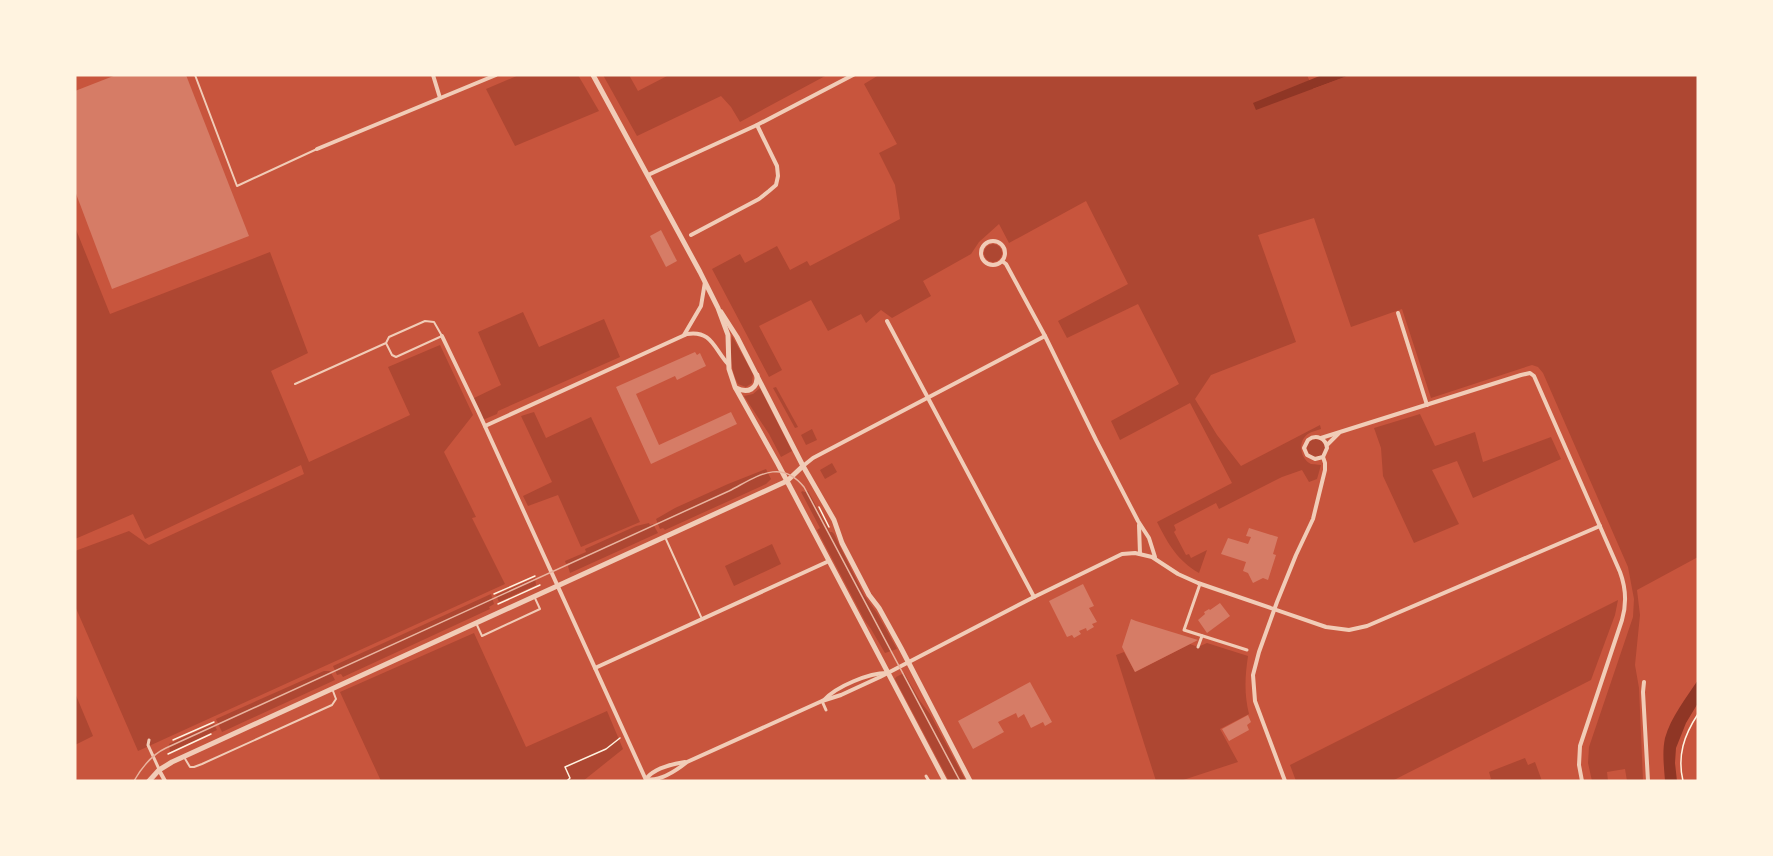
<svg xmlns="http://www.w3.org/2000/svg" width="1773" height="856" font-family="Karla,sans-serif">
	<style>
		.green { fill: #ae4732 }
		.water { fill: #8f3625 }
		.building { fill: #d67c66 }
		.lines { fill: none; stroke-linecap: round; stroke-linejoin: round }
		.path { stroke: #fff3e0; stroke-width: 1.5 }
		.service { stroke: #f1ccb7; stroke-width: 2 }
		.pedestrian { stroke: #f1ccb7; stroke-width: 3 }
		.minor { stroke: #f1ccb7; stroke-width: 4 }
		.tertiary { stroke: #f1ccb7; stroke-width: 5 }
		.tram { stroke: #e9b49f; stroke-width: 1.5 }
	</style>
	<rect width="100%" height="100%" fill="#c8553d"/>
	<g class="green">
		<path d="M519,75h59l21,36 -84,35 -29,-57z"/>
		<path d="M603,75h26l9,16 31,-16h158l-87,47 -9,-15 -10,-11 -84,40z"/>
		<path d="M879,75h428l6,14 37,-14h348v482l-61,33 3,25 -5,50 4,23 4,93h-16l-2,-12 -18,3 1,9h-16l-4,-18 1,-16 44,-130 1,-18 -6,-32 -85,-194 -5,-6 -6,-2 -101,33 -29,-89 -51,18 -37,-109 -56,17 38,107 -85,33 -16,24 22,36 24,31 79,-41 1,4c-6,2 -13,3 -17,9 -6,8 -2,22 7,26 2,0 9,1 10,1l-4,14 -8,3 -7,-12 -20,7 -63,32 -3,-6 -42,22 2,5 -2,2 12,23 3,-1 2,4 16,-8 -8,23c-21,-12 -31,-29 -42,-51l75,-39 -42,-80 -70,37 -9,-19 68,-37 -41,-80 -71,34 -9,-17 70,-37 -42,-83 -77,42 -10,-19 -20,18 -8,12 -48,27 8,15 -39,22 -11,-8 -15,13 -5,-9 -33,17 -17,-31 -52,26 23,44 -13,7 -57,-108 28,-15 5,9 32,-17 13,24 17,-9 3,5 90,-47 -5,-34 -16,-32 18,-9 -33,-60z"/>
		<path d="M75,227l35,87 160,-62 38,101 -37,18 38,91 101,-47 -22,-48 52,-22 33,70 -29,37 32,65 -4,1 33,66 -367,167 -63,-145v-55l54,-20 20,14 155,-71 -3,-9 -156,74 -12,-25 -58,25z"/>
		<circle cx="993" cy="253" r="9"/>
		<path d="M523,312l16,35 65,-28 16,38 -122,54 -1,3 -12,5h-4l-9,-20 29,-14 -23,-53z"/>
		<path d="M732,336l21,38 -1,9 -6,4 -8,-3c-8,-14 -8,-32 -6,-48z"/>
		<path d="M776,387l22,40 -3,1 -22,-40z"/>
		<path d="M760,388l32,63 -11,6 -12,-23 -25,-38 9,-2z"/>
		<path d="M534,412l12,26 45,-21 49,105 -59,25 -23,-52 -30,11 -5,-10 29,-14 -31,-66z"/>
		<path d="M1420,414l15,32 40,-14 8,30 68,-25 10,22 -88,39 -16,-37 -25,9 27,54 -45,19 -31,-67 -2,-28 -7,-20z"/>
		<path d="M812,429l5,11 -11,5 -5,-10z"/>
		<circle cx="1316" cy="448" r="9"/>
		<path d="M832,463l5,9 -12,7 -5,-9z"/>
		<path d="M766,469l5,10 -5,5 -101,46 -2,-2 -3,1 -4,-10 19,-11 53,-24z"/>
		<path d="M803,491l1,1 4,-1 22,41h2l2,2 30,61 13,18 20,36 -12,4 -14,-24 -6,-8 -48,-91 3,-2 -19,-36z"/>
		<path d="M649,523l1,2 3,-1 5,9 -88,40 -2,-7 2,-1 -1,-2 -3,1 -1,-3 21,-9 -1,-3 51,-23z"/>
		<path d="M772,544l9,20 -47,22 -9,-20z"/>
		<path d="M535,578l1,7 -37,17 -3,-7z"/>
		<path d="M491,594l3,10 -5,3 1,2 -147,68 -2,-3 -4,1 -4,-9z"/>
		<path d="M1618,600l-3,15 -24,65 -199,101h-96l-6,-16z"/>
		<path d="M474,633l52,114 81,-36 16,38 -40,32h-202l-41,-89z"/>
		<path d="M1207,643l41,13c-3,20 -4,38 1,58l-29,15 18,33 -58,19h-24l-40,-126 8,-3 11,20 55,-28 8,3z"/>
		<path d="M324,671h6l5,9 -113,52 -6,-13z"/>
		<path d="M904,673l16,28 10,13 36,67h-17l-54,-102 1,-2z"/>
		<path d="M75,693l18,43 -18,9z"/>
		<path d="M214,724l3,6 -47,22 -1,-8z"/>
		<path d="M1525,758l3,7 7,-3 7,19h-56l5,-2 -2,-7z"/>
	</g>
	<g class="water">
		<path d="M1322,75h28l-94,35 -3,-7z"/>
		<path d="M1698,680v23l-12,20 -10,25 -1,15 2,18h-12c-1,-14 -3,-29 0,-43 6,-21 21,-40 33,-58z"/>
	</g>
	<g class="building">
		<path d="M116,75h70l63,161 -137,53 -37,-98v-100z"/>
		<path d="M661,230l16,31 -11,6 -16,-31z"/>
		<path d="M695,352l2,3 3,-2 6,13 -29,14 -2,-4 -39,18 23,51 72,-33 6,12 -86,40 -35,-77z"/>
		<path d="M1249,528l29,9 -5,17 3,1 -8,25 -5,-2 -10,5 -5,-10 -5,-2 3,-9 -25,-8 7,-16 20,6 3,-7 -5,-1z"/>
		<path d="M1083,584l11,22 -5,2 8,14 -5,2 2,3 -7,4 -1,-3 -7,3 2,3 -7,4 -2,-3 -5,2 -18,-36z"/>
		<path d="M1220,603l10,13 -23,17 -9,-13 7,-6 -1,-2 5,-3 1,1z"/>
		<path d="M1131,619l5,2 62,19 -63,32 -13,-25z"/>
		<path d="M1030,682l22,40 -7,4 -2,-4 -12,6 -7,-14 -6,4 -2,-5 -18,9 6,10 -31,17 -15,-28z"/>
		<path d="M1248,715l3,7 -4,3 2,5 -20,11 -7,-12z"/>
	</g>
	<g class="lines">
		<g class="path">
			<path d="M819,507l10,20"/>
			<path d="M494,594l41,-18"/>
			<path d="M498,604l42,-19"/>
			<path d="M173,740l41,-18"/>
			<path d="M168,754l43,-20"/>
			<path d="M567,781l3,-3 -5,-11 41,-18 14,-11"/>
			<path d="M1683,781c-6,-25 1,-46 15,-67"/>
		</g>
		<g class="service">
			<path d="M195,75l42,111 80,-37"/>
			<path d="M295,384l91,-41 3,-6 36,-16 9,1 8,14 -46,21 -4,-2 -6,-12"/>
			<path d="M665,537l37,82"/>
			<path d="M477,625l5,11 58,-27 -6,-13"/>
			<path d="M184,757l6,10h4l8,-3 130,-59 4,-6 -3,-8"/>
		</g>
		<g class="pedestrian">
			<path d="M1198,583l2,1 -16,46 63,20"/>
			<path d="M1198,647l4,-11"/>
			<path d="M822,701l4,9"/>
			<path d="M149,740l-1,5 11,24"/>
			<path d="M926,776l3,5"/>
		</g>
		<g class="minor">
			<path d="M433,75l7,23"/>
			<path d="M317,149l179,-74"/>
			<path d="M648,175l109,-50 96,-50"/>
			<path d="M691,235l68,-36 10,-8 7,-6 2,-9 -1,-10 -20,-41"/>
			<circle cx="993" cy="253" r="12"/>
			<path d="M1002,261l4,3 39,72 51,104 42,81 11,17 6,19"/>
			<path d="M1398,313l29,92"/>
			<path d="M887,321l147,276"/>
			<path d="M684,335l17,-29 4,-24"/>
			<path d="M442,336l36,75 168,369"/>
			<path d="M485,426l202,-92c25,-4 27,15 41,30"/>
			<path d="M1321,438l200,-63 9,-2 4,3 86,196c6,16 7,31 2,48l-42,126 -1,19 3,16"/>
			<path d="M1327,445l12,-12"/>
			<path d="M803,466l10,-8 232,-122"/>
			<path d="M1139,525l1,29"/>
			<path d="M595,668l234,-107"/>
			<path d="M1644,682l-1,10 5,89"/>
			<path d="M824,700c13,-14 45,-27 63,-27"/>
			<path d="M159,770l6,11"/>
			<path d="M646,779c13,3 31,-9 41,-17l135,-61 19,-6 39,-18 154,-80 88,-43 13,-1 17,4 26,17 20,9 128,44 23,3 18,-4 233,-100"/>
			<path d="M646,779c8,-11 26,-15 39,-17"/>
			<path d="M1285,781l-30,-80 -2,-26 6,-23 18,-50 19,-47 17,-36 12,-49v-7l-2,-6 4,-9c-1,-10 -11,-14 -19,-8l-4,8 3,7 8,4 8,-2"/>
		</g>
		<g class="tertiary">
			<path d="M593,75l107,197 18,36 10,27 1,34 6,18 43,77 167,317"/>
			<path d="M721,312l16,25 66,129 31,54 8,23 27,52 10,13 22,40 69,133"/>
			<path d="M736,388c12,6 22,1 21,-13"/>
			<path d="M149,781l10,-11 13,-8 615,-281 16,-15"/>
		</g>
		<path class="tram" d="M134,781c8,-14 17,-26 32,-33l563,-257c26,-13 51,-34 75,-4l156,294"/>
	</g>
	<rect width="1773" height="856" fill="none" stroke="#fff3e0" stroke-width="153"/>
</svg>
